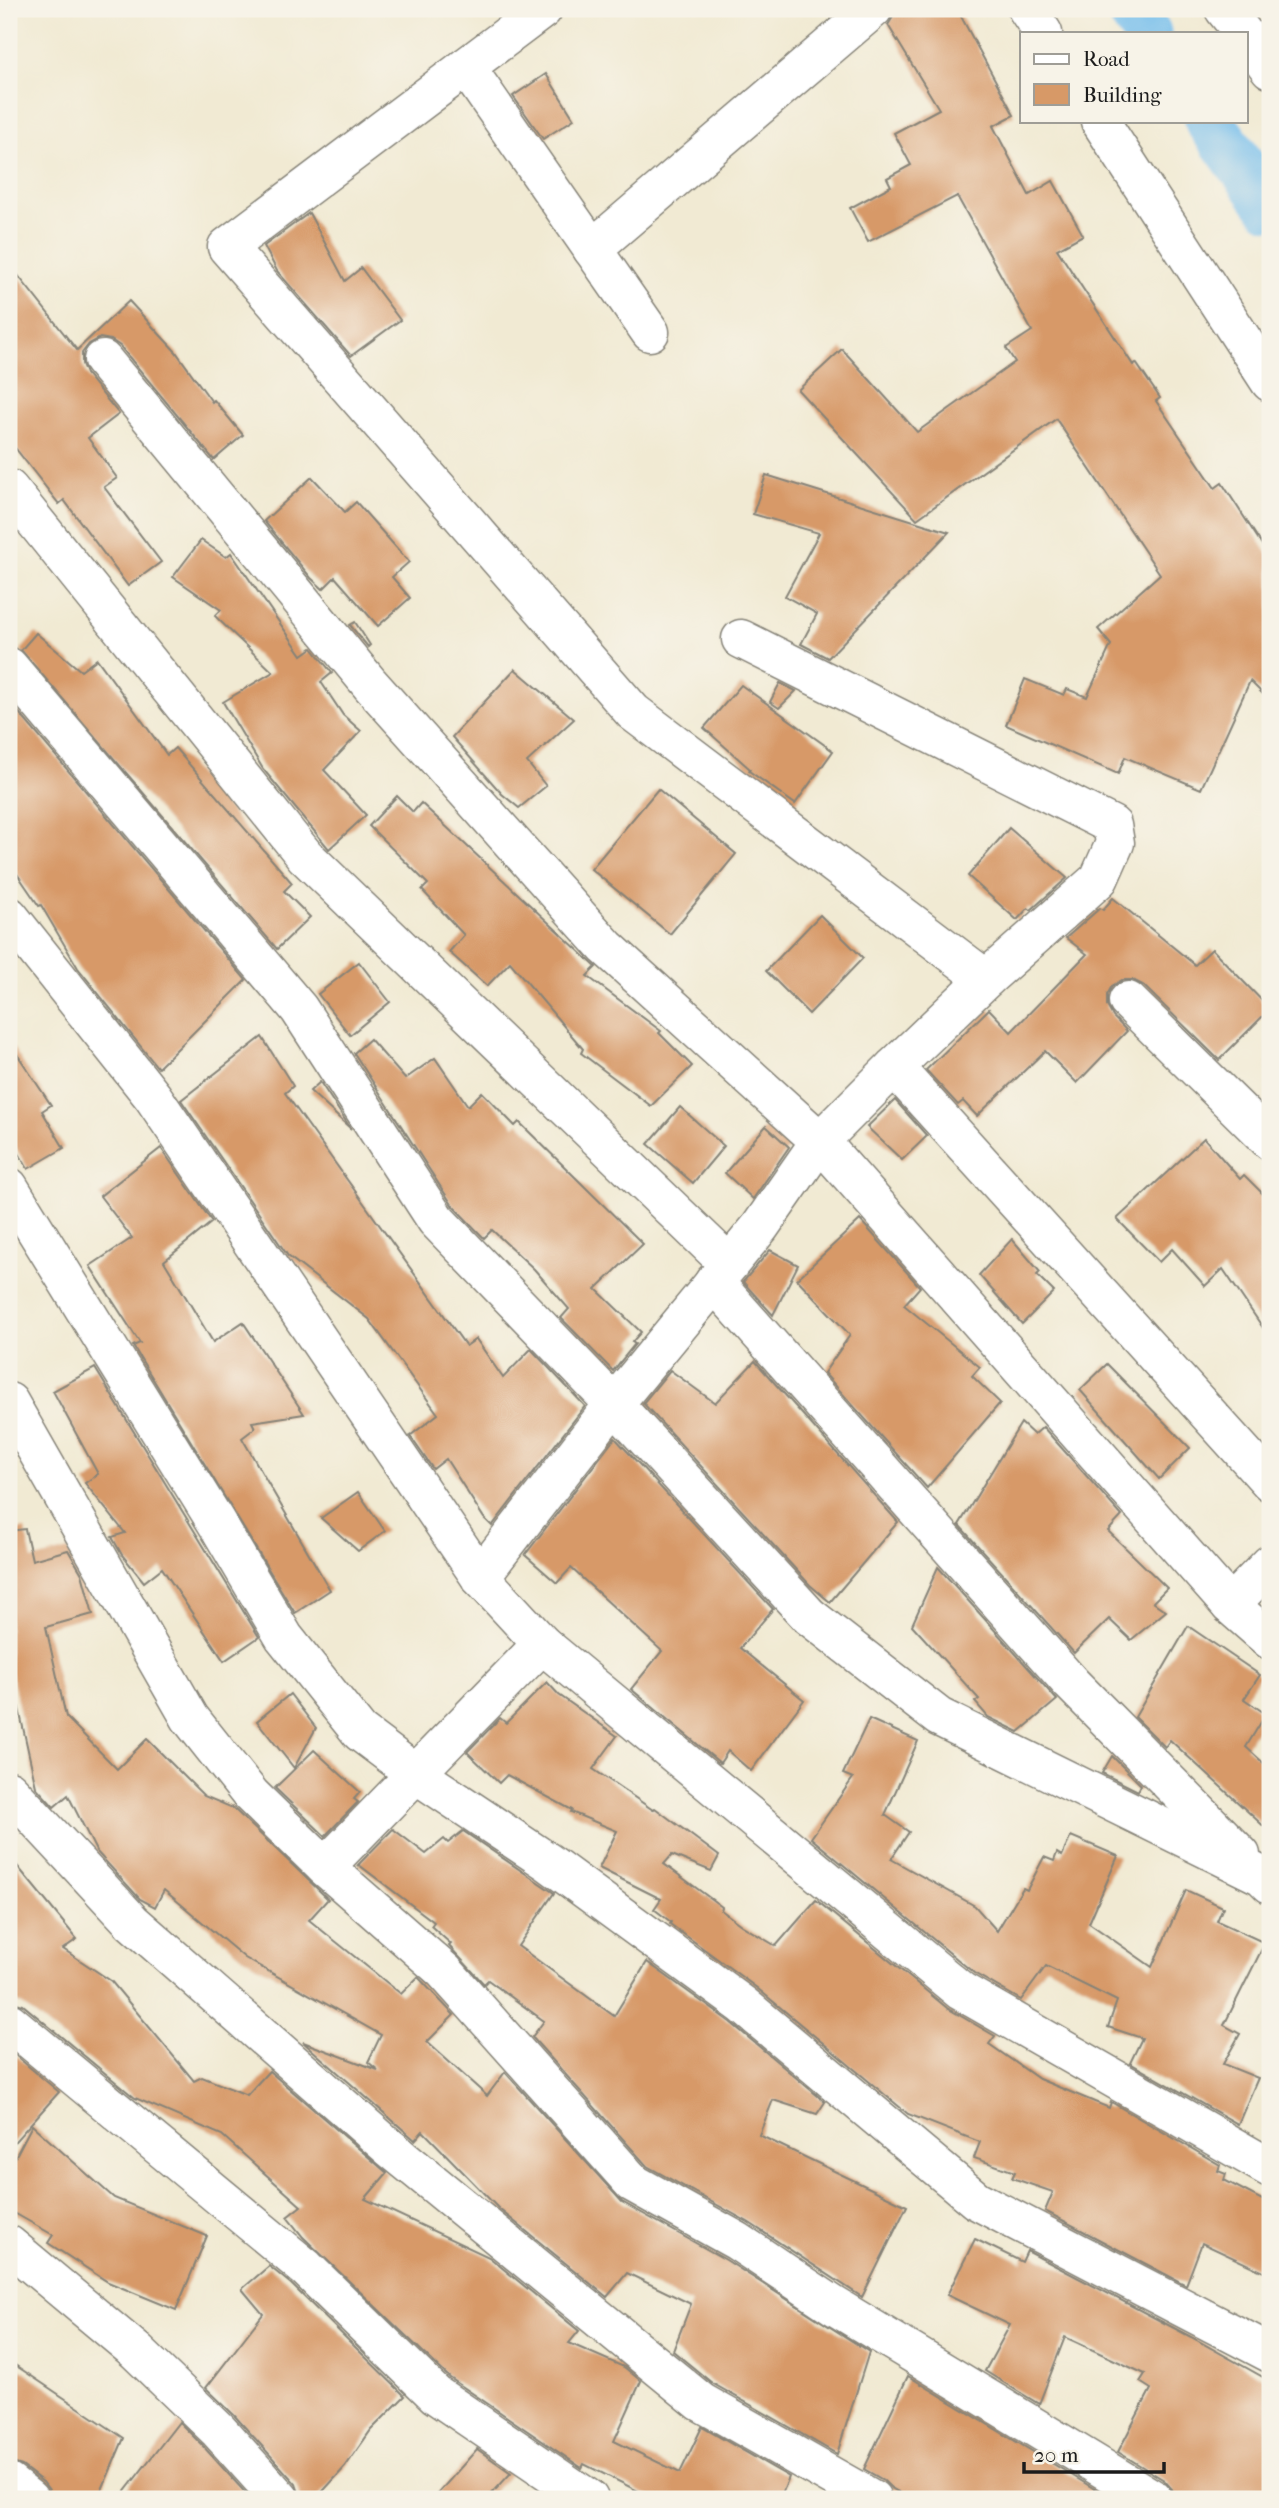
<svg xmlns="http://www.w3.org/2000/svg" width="1279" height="2508" font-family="'IM FELL French Canon',serif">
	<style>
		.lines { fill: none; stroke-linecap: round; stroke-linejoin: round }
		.canal { stroke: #73bdec; stroke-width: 49 }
		.building { fill: #d79967 }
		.minor-casing { stroke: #868378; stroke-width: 41 }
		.major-casing { stroke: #868378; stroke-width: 41 }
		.minor { stroke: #fff; stroke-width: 38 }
		.major { stroke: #fff; stroke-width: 38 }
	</style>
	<rect width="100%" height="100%" fill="#f7f3e8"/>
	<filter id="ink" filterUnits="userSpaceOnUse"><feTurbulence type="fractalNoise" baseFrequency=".0143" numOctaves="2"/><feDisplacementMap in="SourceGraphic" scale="14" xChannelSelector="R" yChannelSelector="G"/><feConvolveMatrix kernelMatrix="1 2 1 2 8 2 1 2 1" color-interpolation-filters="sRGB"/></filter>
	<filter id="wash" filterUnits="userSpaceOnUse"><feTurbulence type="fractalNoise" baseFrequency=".00686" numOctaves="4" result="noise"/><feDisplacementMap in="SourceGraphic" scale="28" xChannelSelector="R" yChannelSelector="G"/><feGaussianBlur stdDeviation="1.57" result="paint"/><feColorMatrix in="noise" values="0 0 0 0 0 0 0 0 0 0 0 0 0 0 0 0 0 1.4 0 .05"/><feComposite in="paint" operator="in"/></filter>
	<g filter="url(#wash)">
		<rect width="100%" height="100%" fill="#f1ead3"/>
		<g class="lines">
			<g class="canal">
				<path d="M1130,9l17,24"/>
				<path d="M1209,121l61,84"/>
			</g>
		</g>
		<g id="blocks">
			<g class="building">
				<path d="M894,9h63l57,106 -21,11 36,69 24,-14 30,54 -26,14 76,116 3,-2 24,35 -4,3 59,87 7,-5 48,74v144l-20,-20 -49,108 -76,-32 -7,17 -112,-49 19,-46 39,16 3,-6 20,8 24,-52 -13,-16 62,-55 -104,-155 -139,100 -119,-129 44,-41 75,83 98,-70 -9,-14 26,-17 -75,-135 -89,46 -18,-34 41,-22 -4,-8 24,-13 -17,-32 45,-24 -51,-84 5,-8z"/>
				<path d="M546,74l28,45 -31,20 -30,-43z"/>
				<path d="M309,213l36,68 16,-13 39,52 -49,36 -74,-85 -13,-25z"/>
				<path d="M9,264l68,86 52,-49 47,51 36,50 2,-2 29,35 -29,25 -94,-114 -9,-6 -11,-2 -11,6 -7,9v11l4,10 33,40 -31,24 29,40 -13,9 57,75 -33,24 -64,-86 -5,4 -50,-64z"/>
				<path d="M766,475l183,57 -121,126 -27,-14 16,-30 -32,-18 34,-63 -66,-19z"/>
				<path d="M312,477l33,35 11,-10 53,60 -17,15 18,21 -32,28 -43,-49 -12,12 -12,-11 -47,-57z"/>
				<path d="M201,540l25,17 5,-4 71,102 10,-7 20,25 -11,9 22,33 18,16 -37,39 42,45 -37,34 -66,-80 -40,-67 50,-30 -58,-56 6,-6 -48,-33z"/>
				<path d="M355,622l15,23 -2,2 -18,-22z"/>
				<path d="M36,633l45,38 16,-12 70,96 8,-7 117,135 -8,8 26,26 -33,32 -256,-299z"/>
				<path d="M515,669l59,50 -47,43 19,24 -27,22 -17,-14 -50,-57z"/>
				<path d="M780,683l16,8 -17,17 -9,-6z"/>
				<path d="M741,685l92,66 -38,53 -46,-33 1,-2 -46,-41z"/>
				<path d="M9,701l237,279 -88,88 -80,-100 -37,-63 -2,1 -30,-44z"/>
				<path d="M658,789l78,65 -66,80 -79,-65z"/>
				<path d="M397,796l16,16 8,-9 175,164 -9,9 74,55 -2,2 33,33 -41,40 -70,-53 2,-4 -73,-87 -23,24 -38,-34 15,-17 -42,-45 6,-6 -59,-58z"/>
				<path d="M1009,828l58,50 -36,32 -3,-2 -11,12 -49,-44z"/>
				<path d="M1113,898l82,67 17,-16 58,60 -51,51 -76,-75 -10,-5h-11l-10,6 -5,9v11l6,11 14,14 -50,52 -32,-32 -68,65 -14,-15 -5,4 -32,-35 63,-61 22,23 76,-78 -21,-16 34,-30 3,2z"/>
				<path d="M820,915l43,43 -54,56 -43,-43z"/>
				<path d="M359,962l31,40 -40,33 -32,-41z"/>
				<path d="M262,1037l31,49 -8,7 181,253 10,-7 27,39 28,-29 54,57 -93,120 -8,-8 -38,-59 -13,10 -23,-33 28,-22 -69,-95 -81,-63 -107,-156z"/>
				<path d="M370,1039l35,40 30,-21 33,48 14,-14 33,34 4,-4 124,122 -47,45 45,43 -9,10 3,2 -22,27 -52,-53 8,-9 -35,-40 -42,-39 -8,8 -31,-32 -99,-153z"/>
				<path d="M9,1042l42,63 -9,6 22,37 -36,21 -19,-33z"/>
				<path d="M320,1082l31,47 -41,-38z"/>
				<path d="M895,1100l32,36 -25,24 -35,-33z"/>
				<path d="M680,1107l44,39 -31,37 -45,-39z"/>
				<path d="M766,1126l23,21 -36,52 -28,-26z"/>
				<path d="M1204,1138l36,41 4,-4 26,26v137l-47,-69 -18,17 -33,-37 -13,13 -42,-43z"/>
				<path d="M161,1148l51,74 -48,39 49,81 30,-20 61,92 -52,8 3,6 -13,10 88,152 -35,23 -162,-267 7,-3 -50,-77 42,-28 -32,-42z"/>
				<path d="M860,1220l60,67 -16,18 76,62 -8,9 28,27 -73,85 -103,-115 26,-38 -53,-56z"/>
				<path d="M1012,1239l28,33 -3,3 17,17 -32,32 -43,-49z"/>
				<path d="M770,1250l28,15 -25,50 -30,-33z"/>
				<path d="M755,1361l143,161 -68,80 -20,-17 -167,-182 27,-33 45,33z"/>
				<path d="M1107,1364l83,84 -31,31 -79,-89z"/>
				<path d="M95,1368l164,269 -35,24 -62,-93 -18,14 -22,-27 -10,-18 13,-4 -40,-50 13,-9 -45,-83z"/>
				<path d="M1021,1423l13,12 9,-8 79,89 -14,15 59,57 -14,14 13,9 -35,29 -22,-21 -35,34 -115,-128z"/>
				<path d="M615,1438l158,171 -33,39 64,52 -53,71 -23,-20 -8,12 -89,-74 31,-38 -91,-83 -14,15 -32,-28z"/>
				<path d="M358,1492l27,39 -27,20 -37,-33z"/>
				<path d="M25,1529l7,31 36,-10 14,24 11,40 -47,13 20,90 51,52 30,-30 57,57 29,12 95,91 -19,21 92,74 17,-17 36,38 -27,27 60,54 18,-24 117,130 104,58 143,92 -32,102 -125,-71 -39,-32 18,-47 -64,-31 -20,24 -108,-88 -76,-78 -8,9 -112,-98 75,28 -10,-8 13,-27 -136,-77 -81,-68 -9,17 -15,-8 -44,-48 -28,-56 -14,12 -18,-20 -27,-124v-132z"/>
				<path d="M938,1567l119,133 -38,32 -31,-15 -13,-15 4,-3 -67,-74z"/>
				<path d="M1188,1626l72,49 -16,24 22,15 -20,33 24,22v63l-100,-92 -5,7 -30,-30z"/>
				<path d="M547,1682l12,13 58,41 -24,33 60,41 2,-2 64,48 -8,15 -39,-16 -8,9 58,43 -1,3 20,15 35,21 40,-46 131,108 48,28 -6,8 50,35 70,29 2,-6 109,63 -2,6 8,3 -2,6 46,24v71l-68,-32 -16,42 -141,-74 8,-19 -41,-14 3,-6 -41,-14 6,-16 -72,-28 -151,-126 -87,-64 1,-2 -17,-13 7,-10 -62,-31 18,-37 -46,-19 1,-2 -65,-35 -8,8 -32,-31 33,-34 6,5z"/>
				<path d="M290,1694l26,34 -22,40 -37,-47z"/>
				<path d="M869,1719l49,22 -33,74 24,17 -18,27 84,47 22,25 26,-43 4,2 17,-33 10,4 3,-8 5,3 9,-20 47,20 -29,67 63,44 34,-77 37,17 -6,14 48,22 -41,82 16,9 -17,30 35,14 -20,46 -108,-61 12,-25 -34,-11 9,-26 -71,-35 -25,34 -47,-27 -163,-135 42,-60 -10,-4z"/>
				<path d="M314,1750l46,42 -6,7 4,3 -33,34 -50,-48z"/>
				<path d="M1112,1756l29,29 -3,6 -36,-18z"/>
				<path d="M393,1829l33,25 18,-15 4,4 15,-12 91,62 -36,53 96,70 33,-54 83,60 95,80 -8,12 -44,-14 -14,35 148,71 -45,91 -114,-75 -101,-56 -115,-129 12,-16 -56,-41 -4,4 -35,-38 2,-2 -20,-18 3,-4 -75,-57 -2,1z"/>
				<path d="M9,1856l68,83 -14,10 48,32 83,100 8,-4 45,18 22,-24 118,102 -22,26 124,58 90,74 -10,12 55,24 17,14 -27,60 66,32 22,-46 87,50 -9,22h-126l-70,-35 -2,4 -132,-90 -147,-141 -16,-20 14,-11 -79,-71 -87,-37 -112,-93 -14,-4z"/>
				<path d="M9,2050l50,42 -50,56z"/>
				<path d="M32,2125l82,73 93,38 -31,74 -68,-28 -60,-39 5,-8 -44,-25v-41z"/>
				<path d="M975,2239l47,23 5,-11 164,86 79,44v118h-95l-3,-10 -8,-9 -46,-28 33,-63 -11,-7 5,-8 -80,-37 -26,67 -54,-33 25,-46 -63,-30z"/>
				<path d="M269,2266l22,18 114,112 -34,34 -26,37 -29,32h-15l-5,-15 -62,-69 -28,-27 57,-74 -21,-25z"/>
				<path d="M9,2361l115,77 -26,61h-48l-1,-9 -6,-8 -21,-16 -13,-4z"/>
				<path d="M908,2376l203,123h-200l-20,-11 -8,-8 -19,-11z"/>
				<path d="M179,2422l23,23 49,54h-132z"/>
				<path d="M477,2449l34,24 -24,26h-54z"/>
			</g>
		</g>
	</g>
	<g filter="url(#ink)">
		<use href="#blocks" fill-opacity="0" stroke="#868378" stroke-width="2"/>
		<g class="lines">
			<defs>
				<g id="minor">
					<path d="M543,9l-316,238 406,465 353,267 -92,88"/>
					<path d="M466,67l184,265"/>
					<path d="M592,249l281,-240"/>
					<path d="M103,360l267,324 236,263 214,194 410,464 40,35"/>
					<path d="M9,489l296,367 424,408"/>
					<path d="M741,639l371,186 3,18 -16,36 -113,100"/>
					<path d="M9,667l290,342 137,211 178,184 195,212 130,101 323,159 8,8"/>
					<path d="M9,916l144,181 327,480 62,67 419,347 309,177"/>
					<path d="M1128,1001l142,140"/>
					<path d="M9,1187l207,335 68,115 76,95 56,42 132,88 195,143 233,195 294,153"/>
					<path d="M714,1282l357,401 170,172"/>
					<path d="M9,1402l181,316 61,77 74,72 119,104 189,212 104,58 96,64 320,194"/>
					<path d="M480,1577l134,-173 146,-177 60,-86 74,-74 376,415"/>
					<path d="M1230,1605l40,-41"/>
					<path d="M9,1790l123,132 258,226 311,254 171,97"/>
					<path d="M325,1867l217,-223"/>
					<path d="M9,2022l297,246 130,127 153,104"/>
					<path d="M9,2245l127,106 82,79 62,69"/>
					<path d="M9,2483l20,16"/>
				</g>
				<g id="major">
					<path d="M1027,9l16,24"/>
					<path d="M1224,9l19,24"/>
					<path d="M1246,37l24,32"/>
					<path d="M1100,121l170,261"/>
				</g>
			</defs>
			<use href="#minor" class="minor-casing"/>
			<use href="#major" class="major-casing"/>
			<use href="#minor" class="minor"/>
			<use href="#major" class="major"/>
		</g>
	</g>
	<rect width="1279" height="2508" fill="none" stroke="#f7f3e8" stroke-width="35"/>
	<rect x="1020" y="32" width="228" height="91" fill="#f7f3e8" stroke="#9f9d96" stroke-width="2"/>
	<rect x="1034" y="54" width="35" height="10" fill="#ffffff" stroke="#9f9d96" stroke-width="2"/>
	<text x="1083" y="66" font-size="21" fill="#1c1c1c">Road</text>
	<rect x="1034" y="84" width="35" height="21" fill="#d79967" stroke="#9f9d96" stroke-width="2"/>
	<text x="1083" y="102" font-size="21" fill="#1c1c1c">Building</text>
	<path d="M1024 2462v10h140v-10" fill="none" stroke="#1c1c1c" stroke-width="3.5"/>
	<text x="1034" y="2462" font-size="21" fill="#1c1c1c" stroke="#f7f3e8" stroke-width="5" paint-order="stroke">20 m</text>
</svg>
